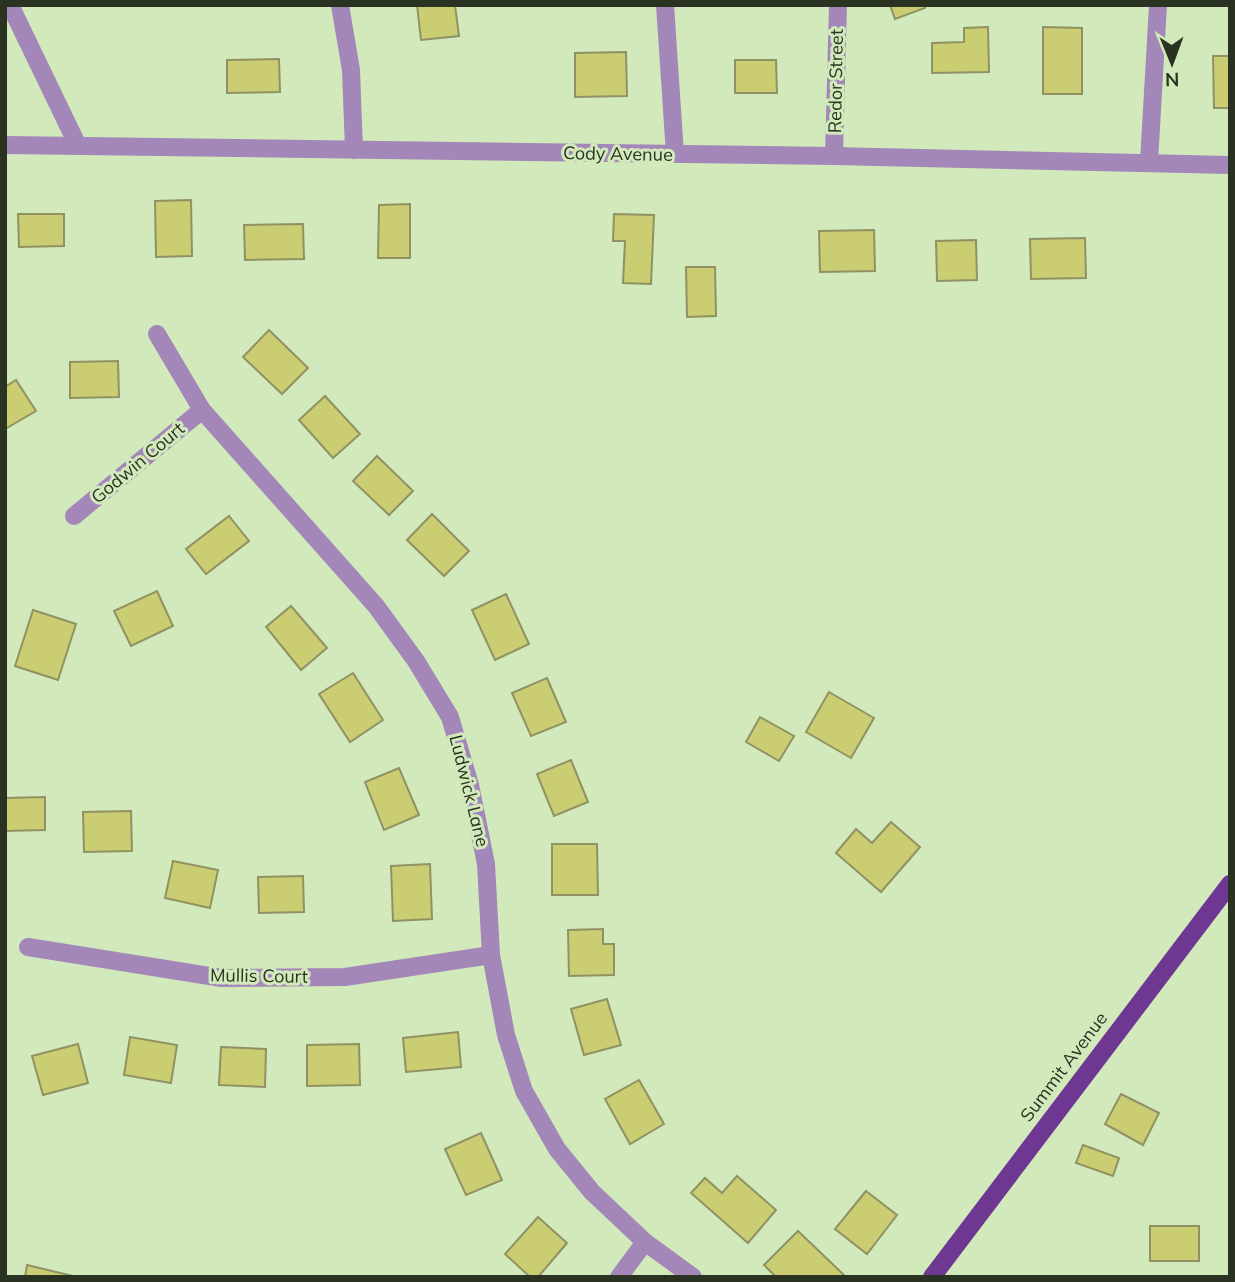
<svg xmlns="http://www.w3.org/2000/svg" width="1235" height="1282" font-family="Mulish,sans-serif">
	<style>
		.building { fill: #cbcd72; stroke: #909263; stroke-width: 2 }
		.lines { fill: none; stroke-linecap: round; stroke-linejoin: round }
		.minor { stroke: #a387b8; stroke-width: 18 }
		.major { stroke: #6e3792; stroke-width: 18 }
		.labels { text-anchor: middle; stroke-width: 6; stroke-linejoin: round; paint-order: stroke }
		.street-label { font-size: 18px; fill: #2a3321; stroke: #d2e9bc }
	</style>
	<rect width="100%" height="100%" fill="#d2e9bc"/>
	<g class="building">
		<path d="M417,5h38l4,31 -38,4z"/>
		<path d="M890,5h34l1,3 -30,11z"/>
		<path d="M988,27l1,45 -57,1v-30l32,-1v-14z"/>
		<path d="M1043,27l39,1v66h-39z"/>
		<path d="M626,52l1,44 -52,1v-44z"/>
		<path d="M1213,56h17v52h-16z"/>
		<path d="M279,59l1,33 -53,1v-33z"/>
		<path d="M735,60h41l1,33h-42z"/>
		<path d="M191,200l1,56 -36,1 -1,-56z"/>
		<path d="M410,204v54h-32l1,-53z"/>
		<path d="M18,214h46v32l-45,1z"/>
		<path d="M614,214l40,1 -3,69 -28,-1 2,-42h-12z"/>
		<path d="M303,224l1,35 -59,1 -1,-35z"/>
		<path d="M874,230l1,41 -55,1 -1,-41z"/>
		<path d="M1085,238l1,40 -55,1 -1,-40z"/>
		<path d="M976,240l1,40 -40,1 -1,-40z"/>
		<path d="M686,267h29l1,49 -29,1z"/>
		<path d="M269,330l39,38 -26,26 -39,-37z"/>
		<path d="M118,361l1,36 -49,1v-36z"/>
		<path d="M16,380l20,31 -31,18v-42z"/>
		<path d="M325,396l35,38 -27,24 -34,-38z"/>
		<path d="M377,456l36,35 -24,24 -36,-34z"/>
		<path d="M432,514l37,37 -25,25 -37,-36z"/>
		<path d="M229,516l20,25 -43,33 -20,-25z"/>
		<path d="M157,591l16,35 -42,20 -17,-35z"/>
		<path d="M506,594l23,50 -34,16 -23,-50z"/>
		<path d="M291,606l36,42 -26,22 -35,-43z"/>
		<path d="M33,610l43,14 -18,56 -43,-14z"/>
		<path d="M353,673l30,47 -33,22 -31,-48z"/>
		<path d="M547,678l19,44 -35,14 -19,-43z"/>
		<path d="M829,692l45,26 -23,40 -45,-26z"/>
		<path d="M760,717l34,19 -15,25 -33,-19z"/>
		<path d="M571,760l17,42 -34,14 -17,-42z"/>
		<path d="M399,768l20,47 -35,15 -19,-48z"/>
		<path d="M45,797v33l-40,1v-33z"/>
		<path d="M131,811l1,40 -48,1 -1,-40z"/>
		<path d="M891,822l29,25 -39,45 -45,-39 20,-24 16,14z"/>
		<path d="M552,844h45l1,51h-46z"/>
		<path d="M173,861l45,9 -8,38 -45,-10z"/>
		<path d="M430,864l2,55 -39,2 -2,-55z"/>
		<path d="M303,876l1,36 -45,1 -1,-36z"/>
		<path d="M603,929v15h11v31l-45,1 -1,-46z"/>
		<path d="M607,999l14,46 -37,10 -13,-46z"/>
		<path d="M458,1032l3,35 -55,5 -3,-34z"/>
		<path d="M130,1037l47,8 -6,38 -47,-8z"/>
		<path d="M78,1044l10,39 -45,12 -11,-39z"/>
		<path d="M359,1044l1,41 -53,1v-41z"/>
		<path d="M221,1047l45,2 -1,38 -46,-2z"/>
		<path d="M639,1080l25,44 -34,20 -25,-45z"/>
		<path d="M1121,1094l38,19 -16,32 -38,-21z"/>
		<path d="M481,1133l21,47 -36,15 -21,-46z"/>
		<path d="M1083,1145l36,13 -6,18 -37,-13z"/>
		<path d="M737,1176l39,34 -28,33 -57,-50 14,-15 17,15z"/>
		<path d="M866,1191l31,24 -30,39 -32,-25z"/>
		<path d="M538,1217l29,26 -29,34h-8l-25,-23z"/>
		<rect x="1150" y="1226" width="49" height="35"/>
		<path d="M798,1231l48,46h-70l-12,-12z"/>
		<path d="M27,1265l50,12h-52z"/>
	</g>
	<g class="lines">
		<g class="minor">
			<path d="M10,5l68,141"/>
			<path d="M340,5l11,65 3,80"/>
			<path d="M665,5l10,149"/>
			<path d="M5,145l829,11 396,9"/>
			<path d="M834,156l4,-151"/>
			<path d="M1149,162l9,-157"/>
			<path d="M157,334l45,76 174,196 40,55 34,56 20,68 16,79 5,91 15,80 18,56 33,58 35,43 53,50 48,35"/>
			<path d="M74,516l128,-106"/>
			<path d="M28,947l194,31 123,-1 146,-22"/>
			<path d="M619,1277l26,-35"/>
		</g>
		<path class="major" d="M932,1277l298,-393"/>
	</g>
	<g class="labels">
		<g class="street-label">
			<text transform="translate(836 81) rotate(-89)" y="6">Redor Street</text>
			<text transform="translate(618 154) rotate(1)" y="6">Cody Avenue</text>
			<text transform="translate(138 463) rotate(-40)" y="6">Godwin Court</text>
			<text transform="translate(469 791) rotate(76)" y="6">Ludwick Lane</text>
			<text transform="translate(259 976) rotate(1)" y="6">Mullis Court</text>
			<text transform="translate(1064 1067) rotate(-53)" y="6">Summit Avenue</text>
		</g>
	</g>
	<rect width="1235" height="1282" fill="none" stroke="#2a3321" stroke-width="14"/>
	<g transform="translate(1172 63) rotate(179)" stroke="#d2e9bc" stroke-width="5" paint-order="stroke">
	<path d="M0-5L12 26L0 18L-12 26Z" fill="#2a3321"/>
	<text y="-10" font-size="19" font-weight="bold" text-anchor="middle" fill="#2a3321">N</text>
	</g>
</svg>
